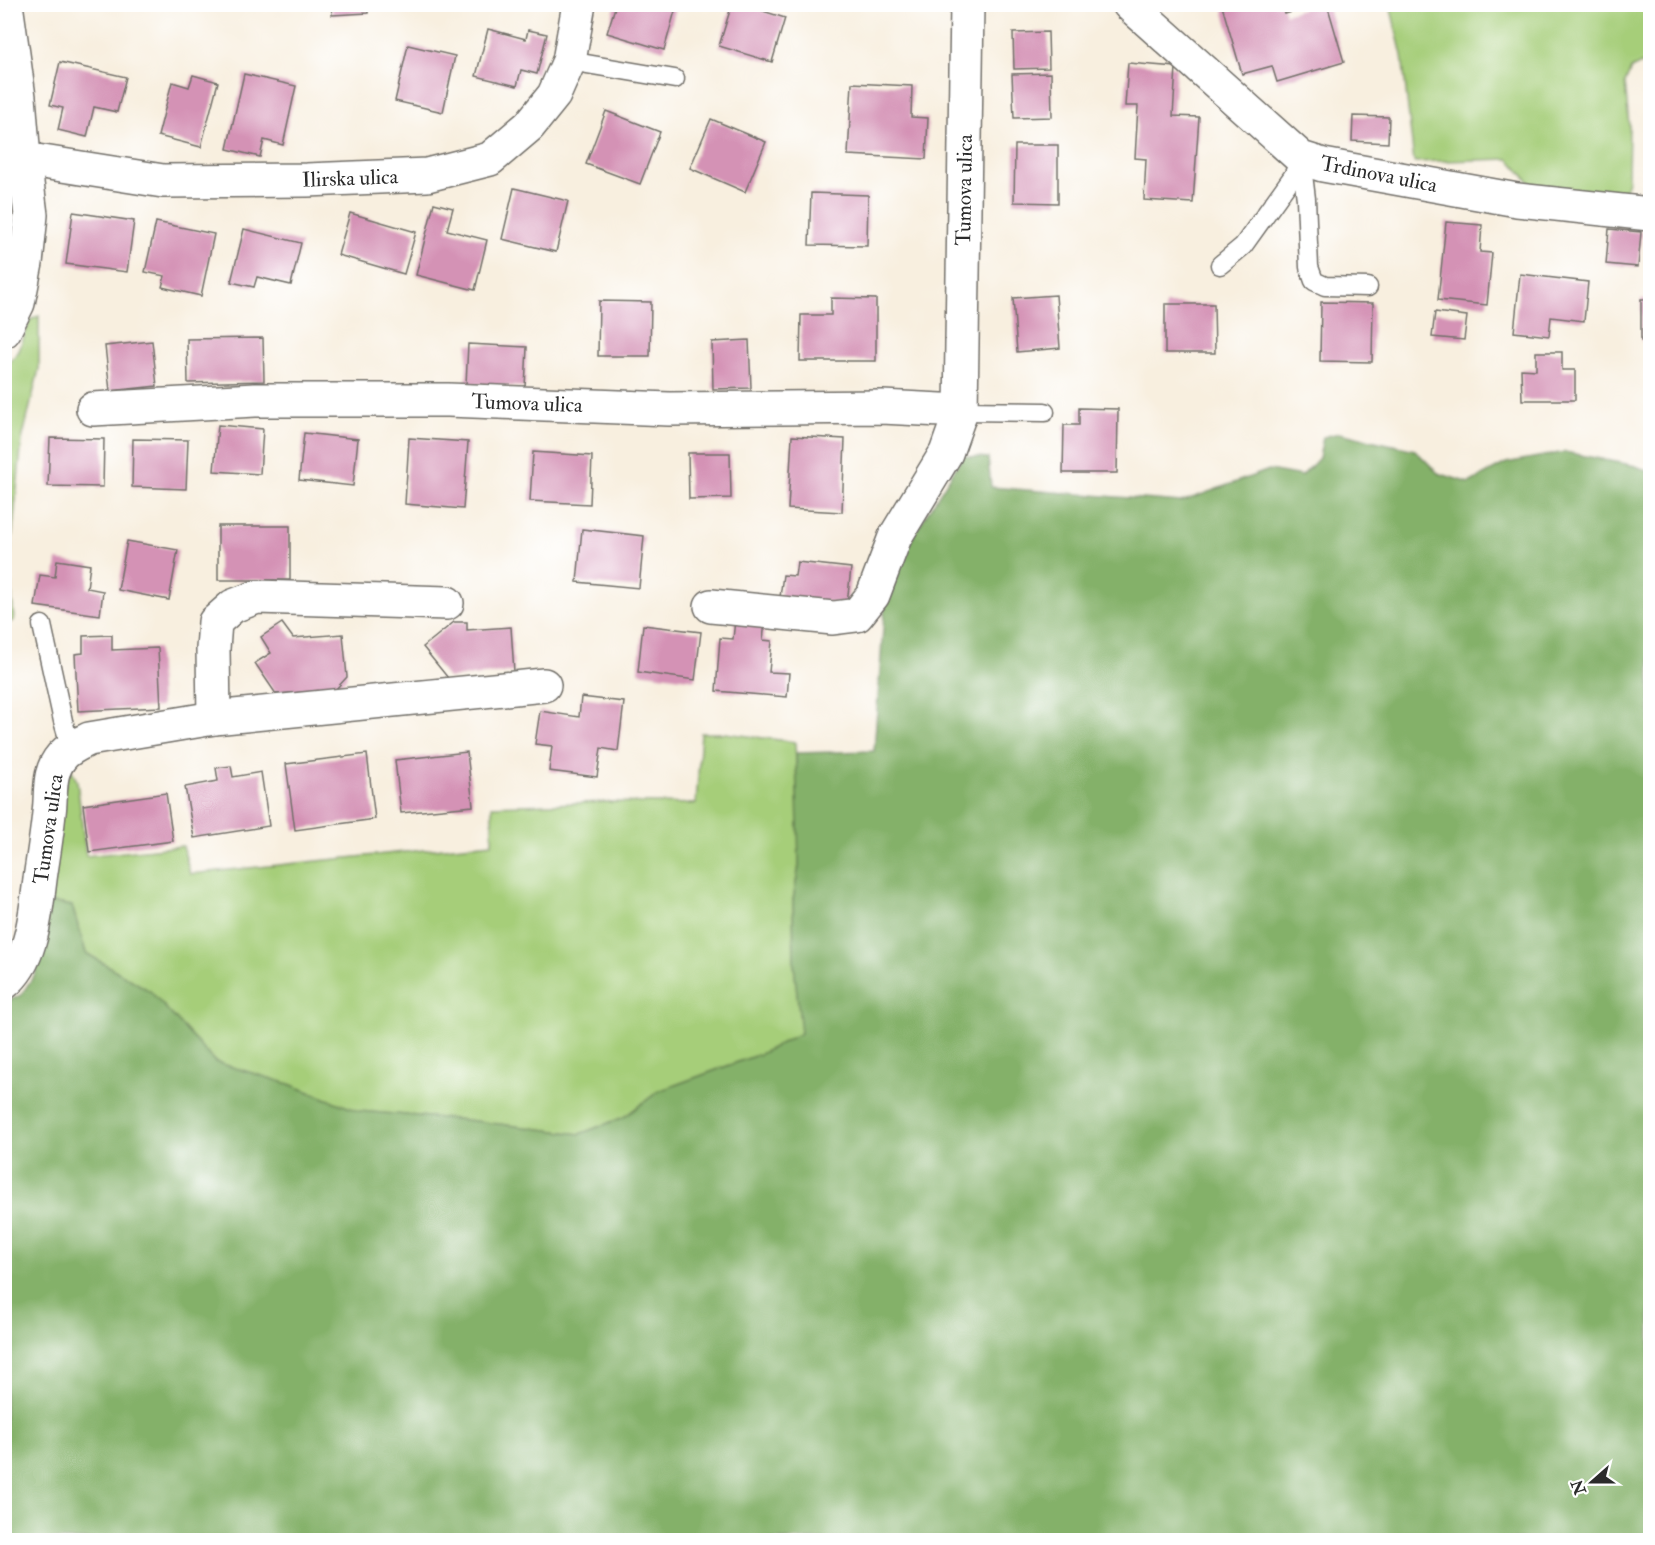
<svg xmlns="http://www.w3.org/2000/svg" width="1655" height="1545" font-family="'IM FELL Double Pica',serif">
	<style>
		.green { fill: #a6ce79; stroke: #687c52; stroke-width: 1.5 }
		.forest { fill: #84b169; stroke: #586e4a; stroke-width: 1.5 }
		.building { fill: #d492b5 }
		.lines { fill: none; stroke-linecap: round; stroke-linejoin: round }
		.service-casing { stroke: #73706a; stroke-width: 21 }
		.minor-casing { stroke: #73706a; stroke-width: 36 }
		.service { stroke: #fff; stroke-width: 18 }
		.minor { stroke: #fff; stroke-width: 33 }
		.labels { text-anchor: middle; stroke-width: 6; stroke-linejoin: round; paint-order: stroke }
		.street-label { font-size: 21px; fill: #2b2b2b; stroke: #fff }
	</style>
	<rect width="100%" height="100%" fill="#fff"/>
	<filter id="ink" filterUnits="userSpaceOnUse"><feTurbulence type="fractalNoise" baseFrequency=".0167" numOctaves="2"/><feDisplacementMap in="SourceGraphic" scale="12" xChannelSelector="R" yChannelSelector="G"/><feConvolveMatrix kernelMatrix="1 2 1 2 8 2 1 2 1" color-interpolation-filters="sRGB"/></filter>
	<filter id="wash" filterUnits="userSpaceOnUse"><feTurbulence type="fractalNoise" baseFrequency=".008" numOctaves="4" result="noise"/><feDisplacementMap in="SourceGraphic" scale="24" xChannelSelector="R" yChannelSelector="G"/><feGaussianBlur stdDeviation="1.35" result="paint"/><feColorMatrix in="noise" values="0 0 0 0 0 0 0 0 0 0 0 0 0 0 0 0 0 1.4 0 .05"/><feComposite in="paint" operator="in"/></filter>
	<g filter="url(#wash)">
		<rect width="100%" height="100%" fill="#f8efdf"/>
		<g class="green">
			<path d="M1390,5h260v63l-9,-4 -10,5 -6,14 4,42 -1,55 -6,24 -52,-5 -39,-15 -22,-25 -95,3 -12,-107z"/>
			<path d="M39,316v53l-17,71 -13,127 5,53 -9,5v-258l14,-16 11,-31z"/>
			<path d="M701,733h24l70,9 4,86v38l-6,34 1,65 8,68 -42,21 -101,37 -35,26 -44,17 -114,-14 -108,-9 -69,-27 -74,-22 -65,-71 -64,-38 -14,-47 -23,-4 11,-103 11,-30 6,12 9,75 97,-10 7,28 302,-31v-37l117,-4 87,2z"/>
		</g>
		<path class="forest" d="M1339,433l76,17 23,23 31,10 37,-20 59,-11 71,14 14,6v1068h-1645l-1,-537 17,-8 14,-21 14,-72 23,4 14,47 64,38 65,71 74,22 69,27 108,9 114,14 44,-17 35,-26 101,-37 41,-21 -7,-68 -1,-65 6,-34 -3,-113 78,-2 12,-163 30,-57 47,-75 25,2 3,29 190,15 88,-32 33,6 17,-18 4,-21z"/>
		<g id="blocks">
			<g class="building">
				<path d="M331,4h37v9l-36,2z"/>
				<path d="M616,4h61l-13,46 -57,-17z"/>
				<path d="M732,4h9l44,14 -13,44 -53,-16z"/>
				<path d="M1225,4h57l3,10 33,-10h9l17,58 -67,20 -5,-16 -30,8 -20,-68z"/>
				<path d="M488,29l38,10 2,-9 19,4 -10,40 -16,-4 -4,16 -41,-10z"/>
				<path d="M1048,32l1,36 -35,1 -1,-36z"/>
				<path d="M408,45l47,11 -12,56 -48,-11z"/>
				<path d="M60,62l66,15 -9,35 -23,-5 -7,30 -29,-7 5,-22 -13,-3z"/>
				<path d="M1128,63l48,4 -3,49 26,1 -6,86 -49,-3 2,-41 -11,-1 3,-52h-13z"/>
				<path d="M1051,73l1,44 -38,1 -2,-44z"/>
				<path d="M244,74l52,12 -13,59 -19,-5 -4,17 -33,-8z"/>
				<path d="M193,75l25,7 -17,65 -43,-11 14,-54 17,5z"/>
				<path d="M852,83l60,3 -1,31 17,1 -2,41 -78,-4z"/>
				<path d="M606,111l54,21 -20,52 -54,-20z"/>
				<path d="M1353,116l36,1 -1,26 -36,-2z"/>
				<path d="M711,119l55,23 -21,50 -55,-24z"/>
				<path d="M1015,145h43v58l-44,-1z"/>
				<path d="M514,188l54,13 -12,51 -54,-13z"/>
				<path d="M811,193l57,2 -1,51 -58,-1z"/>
				<path d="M434,203l19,5 -6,22 40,10 -12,50 -59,-15z"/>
				<path d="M73,212l61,9 -7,51 -61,-8z"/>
				<path d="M350,213l66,19 -12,42 -66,-19z"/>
				<path d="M156,222l58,12 -13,62 -39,-9 3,-11 -20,-4z"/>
				<path d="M1446,222l36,3 -2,27 12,1 -5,52 -49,-5z"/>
				<path d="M244,229l57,14 -10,42 -34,-8 -3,10 -23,-5z"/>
				<path d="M1609,229l32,3 -3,35 -32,-3z"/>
				<path d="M1520,274l68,8 -4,39 -33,-4 -2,19 -35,-4z"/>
				<path d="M1056,295l4,53 -43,4 -4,-54z"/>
				<path d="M831,298l45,1v62h-76l1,-46h30z"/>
				<rect x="1641" y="299" width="9" height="42"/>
				<path d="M599,301l52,1 -1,54h-52z"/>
				<path d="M1321,302l52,1 -1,59 -52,-1z"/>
				<path d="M1165,304h49l1,49h-50z"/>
				<path d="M1435,312l32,4 -3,24 -32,-3z"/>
				<path d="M263,338l1,43 -76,2 -1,-44z"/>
				<path d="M749,340l2,48 -38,1 -1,-47z"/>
				<path d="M152,341l5,45 -47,5 -5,-45z"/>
				<path d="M468,344l59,3 -2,40 -59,-3z"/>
				<path d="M1536,352h26v18h13v30h-53l-1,-31 15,1z"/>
				<path d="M1079,408l39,1 -1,64h-54l1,-48h15z"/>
				<path d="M218,425l45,4 -3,45 -46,-3z"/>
				<path d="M304,433l54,6 -5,47 -54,-6z"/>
				<path d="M792,436l53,3 -3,73 -54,-3z"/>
				<path d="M50,438l54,1 -1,48 -55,-1z"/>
				<path d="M409,438l59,4 -5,67 -58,-5z"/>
				<path d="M133,439l55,1 -2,49 -54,-2z"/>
				<path d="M533,452l59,4 -2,48 -60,-3z"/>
				<path d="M688,453h42l1,45 -42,1z"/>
				<rect x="218" y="526" width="72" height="54"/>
				<path d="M582,529l62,7 -5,52 -62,-6z"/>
				<path d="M127,541l51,9 -9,50 -51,-10z"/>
				<path d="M57,560l33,5 -3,23 16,3 -3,24 -65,-9 5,-31 15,2z"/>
				<path d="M797,562l54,6 -4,36 -67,-7 3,-22 12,1z"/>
				<path d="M735,620l30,2 -2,18 9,1 -3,31 20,1 -2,24 -71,-6 4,-53 13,1z"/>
				<path d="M454,622h13v8l44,-3 3,45 -66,6 -25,-31z"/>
				<path d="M282,623l11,15 50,-4 4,43 -12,13 -59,4 -21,-31 16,-10 -10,-16z"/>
				<path d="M643,625l58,7 -6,48 -57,-8z"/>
				<path d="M112,635v15l46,-2 3,59 -83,4 -3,-57 8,-1v-17z"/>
				<path d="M581,697l43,5 -6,49 -17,-3 -4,29 -48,-6 3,-25 -17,-2 5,-33 39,6z"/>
				<path d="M467,752l6,54 -72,7 -6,-53z"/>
				<path d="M367,754l8,65 -80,11 -9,-66z"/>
				<path d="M231,766l2,11 28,-5 8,54 -75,12 -9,-51 33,-6 -2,-13z"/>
				<path d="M166,793l7,48 -84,11 -6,-47z"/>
			</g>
		</g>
	</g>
	<g filter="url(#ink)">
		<use href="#blocks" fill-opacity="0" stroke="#73706a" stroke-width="1.5"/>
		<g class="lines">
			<defs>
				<g id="service">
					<path d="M569,61l106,18"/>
					<path d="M1301,158l5,41 3,68 5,14 11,5 43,1"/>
					<path d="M1220,265l23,-19 50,-70 8,-18"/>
					<path d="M961,411l84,1"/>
					<path d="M42,625l21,96 8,27"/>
				</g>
				<g id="minor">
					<path d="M1129,4l172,154 22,7 194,35 133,14"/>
					<path d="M24,159l139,22 144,-1 120,-5 63,-16 39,-33 25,-31 15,-34 10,-57"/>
					<path d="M4,331l14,-28 8,-40 5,-48 -7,-56 -5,-62 -13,-93"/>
					<path d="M93,409l162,-9h193l221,9 213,-2 79,4"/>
					<path d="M711,606l122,12 24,-3 16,-20 22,-58 51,-84 15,-42 6,-407"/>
					<path d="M214,718l-1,-69 2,-27 18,-16 24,-9 190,6"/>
					<path d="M4,983c30,-23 32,-76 37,-111 3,-20 6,-39 8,-59 3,-21 -2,-40 13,-57 7,-8 17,-12 27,-17l125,-21 330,-33"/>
				</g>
			</defs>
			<use href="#service" class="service-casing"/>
			<use href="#minor" class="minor-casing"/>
			<use href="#service" class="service"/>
			<use href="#minor" class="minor"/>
		</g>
	</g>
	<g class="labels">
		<g class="street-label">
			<text transform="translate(1379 174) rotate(11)" y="7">Trdinova ulica</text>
			<text transform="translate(350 178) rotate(-2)" y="7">Ilirska ulica</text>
			<text transform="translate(964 190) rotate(-89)" y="7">Tumova ulica</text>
			<text transform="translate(527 403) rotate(2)" y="7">Tumova ulica</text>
			<text transform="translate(48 829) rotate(-82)" y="7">Tumova ulica</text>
		</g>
	</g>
	<rect width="1655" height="1545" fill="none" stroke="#fff" stroke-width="24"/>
	<g transform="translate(1592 1482) rotate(249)" stroke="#ffffff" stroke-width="4.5" paint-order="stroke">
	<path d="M0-4.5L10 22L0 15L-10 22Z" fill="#2b2b2b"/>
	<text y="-9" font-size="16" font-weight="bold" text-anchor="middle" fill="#2b2b2b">N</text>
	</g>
</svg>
